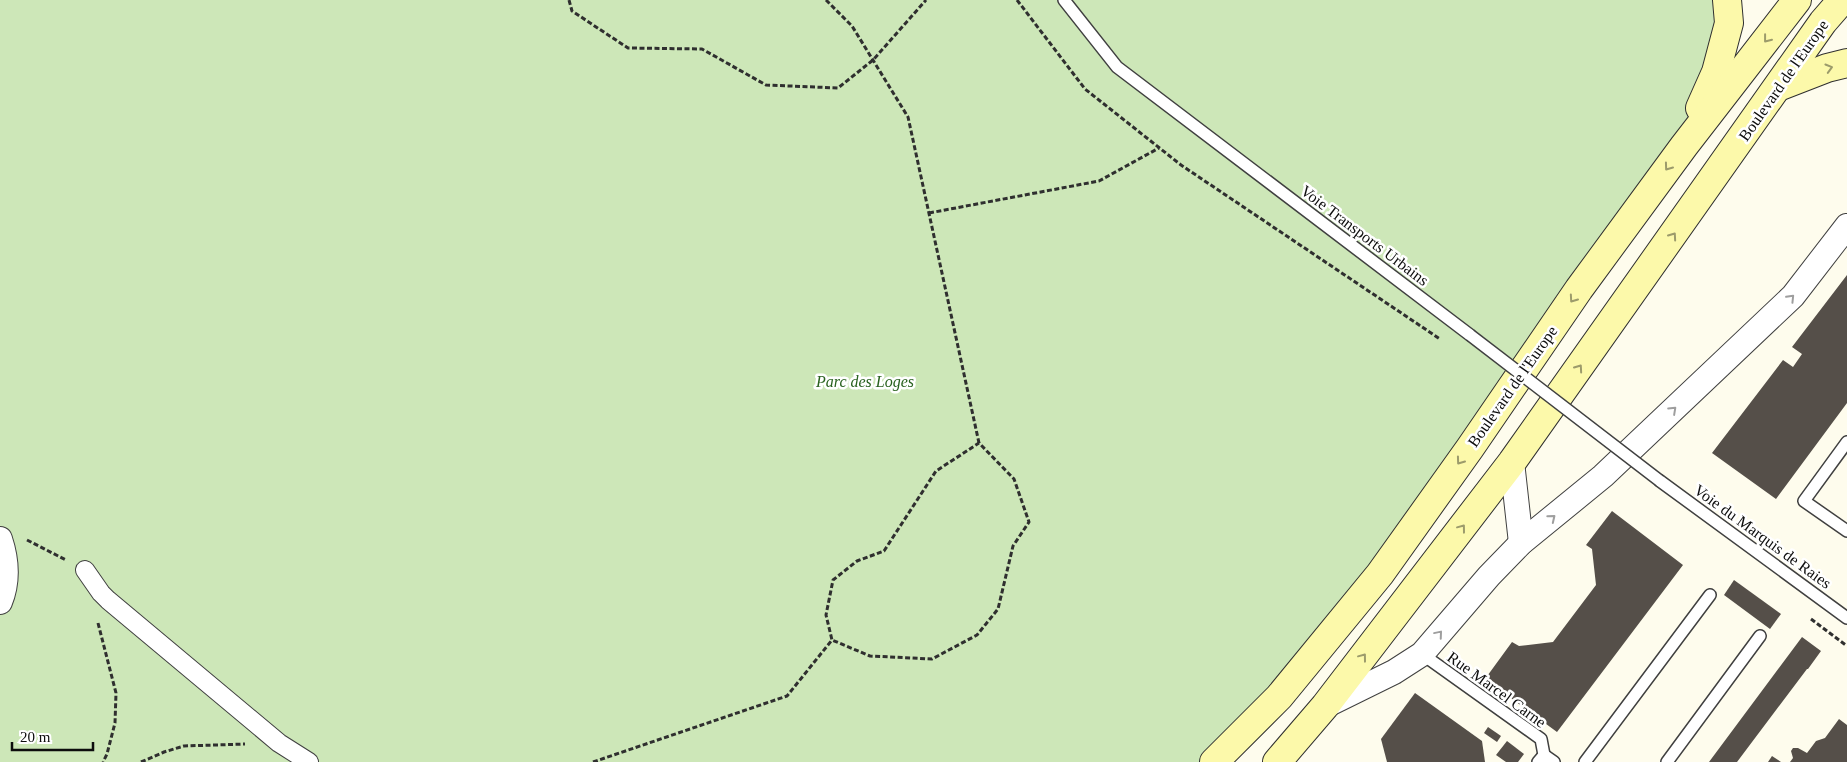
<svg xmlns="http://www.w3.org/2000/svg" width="1847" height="762" font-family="'Times New Roman',serif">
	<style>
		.green { fill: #cde7b8 }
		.building { fill: #554f49 }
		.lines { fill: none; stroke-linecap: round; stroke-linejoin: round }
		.service-casing { stroke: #404040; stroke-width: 14 }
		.pedestrian-casing { stroke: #404040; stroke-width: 20 }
		.minor-casing { stroke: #404040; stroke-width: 26 }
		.secondary-casing { stroke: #2f2f2f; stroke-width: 30 }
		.path { stroke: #2f2f2f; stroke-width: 3; stroke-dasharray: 5 2.5; stroke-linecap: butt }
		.service { stroke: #fff; stroke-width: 11 }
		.pedestrian { stroke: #fff; stroke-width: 18 }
		.minor { stroke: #fff; stroke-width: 24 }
		.secondary { stroke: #fcf9aa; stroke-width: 28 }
		.service-bridge-casing { stroke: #404040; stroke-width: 14; stroke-linecap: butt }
		.service-bridge { stroke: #fff; stroke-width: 11 }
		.oneway { stroke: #9c9b6b }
		.oneway2 { stroke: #9e9e9e }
		.labels { text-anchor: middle; stroke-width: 5; stroke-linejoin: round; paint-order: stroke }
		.street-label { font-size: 16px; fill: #0d0d0d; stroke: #fff }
		.park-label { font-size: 16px; font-style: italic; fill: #29621f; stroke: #fff }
	</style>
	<rect width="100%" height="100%" fill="#fefced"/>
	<path class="green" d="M0,0h1727l-43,146 -214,302 -256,314h-1214z"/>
	<g class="building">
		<path d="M1847,275v128l-71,96 -64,-46 71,-93 10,7 9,-13 -10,-7z"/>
		<path d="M1612,511l71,54 -126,167 -72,-53 27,-37 7,4 34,-4 43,-57 -4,-36 -6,-4z"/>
		<path d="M1734,580l47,34 -11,15 -46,-34z"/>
		<path d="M1802,637l19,14 -13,18h-1l-70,93h-28z"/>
		<path d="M1415,693l67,48 3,21h-98l-6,-23z"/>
		<path d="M1839,719l8,6v37h-57l3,-4 -2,-7 2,-3h5l9,5 9,-12 9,-3z"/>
		<path d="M1488,727l13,9 -4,6 -13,-9z"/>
		<path d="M1507,741l17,13 -6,8h-12l-10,-7z"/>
		<path d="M1772,756l9,6h-13z"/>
	</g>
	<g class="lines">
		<defs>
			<g id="service">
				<path d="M1064,0l53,67 353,268"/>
				<path d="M1847,442l-43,59 43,30"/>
				<path d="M1660,481l187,137"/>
				<path d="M1422,654l119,85 3,16"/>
				<path d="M1538,762l6,-7 10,7"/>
				<path d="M1585,762l125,-167"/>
				<path d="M1667,762l93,-126"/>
			</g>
			<path id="pedestrian" d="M85,570l16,23 7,7 171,143 30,19"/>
			<g id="minor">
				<path d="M1512,462l9,81"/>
				<path d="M0,539c7,21 9,41 0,63"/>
				<path d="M1325,706l69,-34 28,-18 67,-78 32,-33 82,-67 190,-180 54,-70"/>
			</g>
			<g id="secondary">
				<path d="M1778,87l49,-19 20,-5"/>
				<path d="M1700,108l16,-36 13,-49 -2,-23"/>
				<path d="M1214,762l65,-65 101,-123 90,-126 109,-159 105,-143 113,-146"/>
				<path d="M1277,762l48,-56 187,-244 311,-440 19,-22"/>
			</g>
		</defs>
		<use href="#service" class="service-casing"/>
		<use href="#pedestrian" class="pedestrian-casing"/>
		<use href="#minor" class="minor-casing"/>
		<use href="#secondary" class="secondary-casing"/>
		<g class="path">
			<path d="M569,0l3,11 56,37 74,1 64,36 72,3 35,-28 53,-60"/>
			<path d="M826,0l26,26 56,91 71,326"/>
			<path d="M1017,0l68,89 96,76 259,174"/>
			<path d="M929,213l170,-32 60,-33"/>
			<path d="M27,540l39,20"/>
			<path d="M1811,619l36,27"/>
			<path d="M98,623l18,70 -1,30 -8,31 -4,8"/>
			<path d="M141,762l23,-10 20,-6 61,-2"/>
			<path d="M593,762l194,-66 45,-56 -6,-25 7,-35 24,-19 27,-10 52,-80 43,-28 35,36 15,43 -16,24 -15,63 -21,26 -45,24 -62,-3 -38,-16"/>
		</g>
		<use href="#service" class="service"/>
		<use href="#pedestrian" class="pedestrian"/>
		<use href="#minor" class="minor"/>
		<use href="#secondary" class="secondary"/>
		<defs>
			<path id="service-bridge" d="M1470,335l190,146"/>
		</defs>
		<use href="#service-bridge" class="service-bridge-casing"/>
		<use href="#service-bridge" class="service-bridge"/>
	</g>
	<defs><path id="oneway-chevron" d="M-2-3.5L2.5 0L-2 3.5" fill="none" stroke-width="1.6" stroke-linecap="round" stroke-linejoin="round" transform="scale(1.25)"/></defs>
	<g class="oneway">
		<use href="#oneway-chevron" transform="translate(1767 39) rotate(128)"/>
		<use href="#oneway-chevron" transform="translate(1829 68) rotate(-16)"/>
		<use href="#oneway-chevron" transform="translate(1668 167) rotate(126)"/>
		<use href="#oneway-chevron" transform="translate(1673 236) rotate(-55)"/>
		<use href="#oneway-chevron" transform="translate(1573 299) rotate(125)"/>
		<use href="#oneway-chevron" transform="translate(1579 368) rotate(-55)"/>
		<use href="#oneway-chevron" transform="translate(1460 461) rotate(126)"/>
		<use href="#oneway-chevron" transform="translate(1462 528) rotate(-53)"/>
		<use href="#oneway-chevron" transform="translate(1363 657) rotate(-53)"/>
	</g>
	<g class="oneway2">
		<use href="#oneway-chevron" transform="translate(1791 298) rotate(-46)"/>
		<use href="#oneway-chevron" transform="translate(1673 410) rotate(-43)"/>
		<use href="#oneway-chevron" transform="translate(1552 518) rotate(-39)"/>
		<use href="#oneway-chevron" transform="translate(1439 634) rotate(-50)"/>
	</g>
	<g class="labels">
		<g class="street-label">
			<text transform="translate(1783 80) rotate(-55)" y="6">Boulevard de l'Europe</text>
			<text transform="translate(1365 235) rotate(37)" y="6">Voie Transports Urbains</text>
			<text transform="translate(1512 386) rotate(-55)" y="6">Boulevard de l'Europe</text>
			<text transform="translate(1763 536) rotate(36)" y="6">Voie du Marquis de Raies</text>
			<text transform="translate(1497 689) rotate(36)" y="6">Rue Marcel Carne</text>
		</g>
		<g class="park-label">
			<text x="865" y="387">Parc des Loges</text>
		</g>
	</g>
	<path d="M12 742v8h81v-8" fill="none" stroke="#0d0d0d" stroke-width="2.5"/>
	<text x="20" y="742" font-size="15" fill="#0d0d0d" stroke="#ffffff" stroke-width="4" paint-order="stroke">20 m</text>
</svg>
